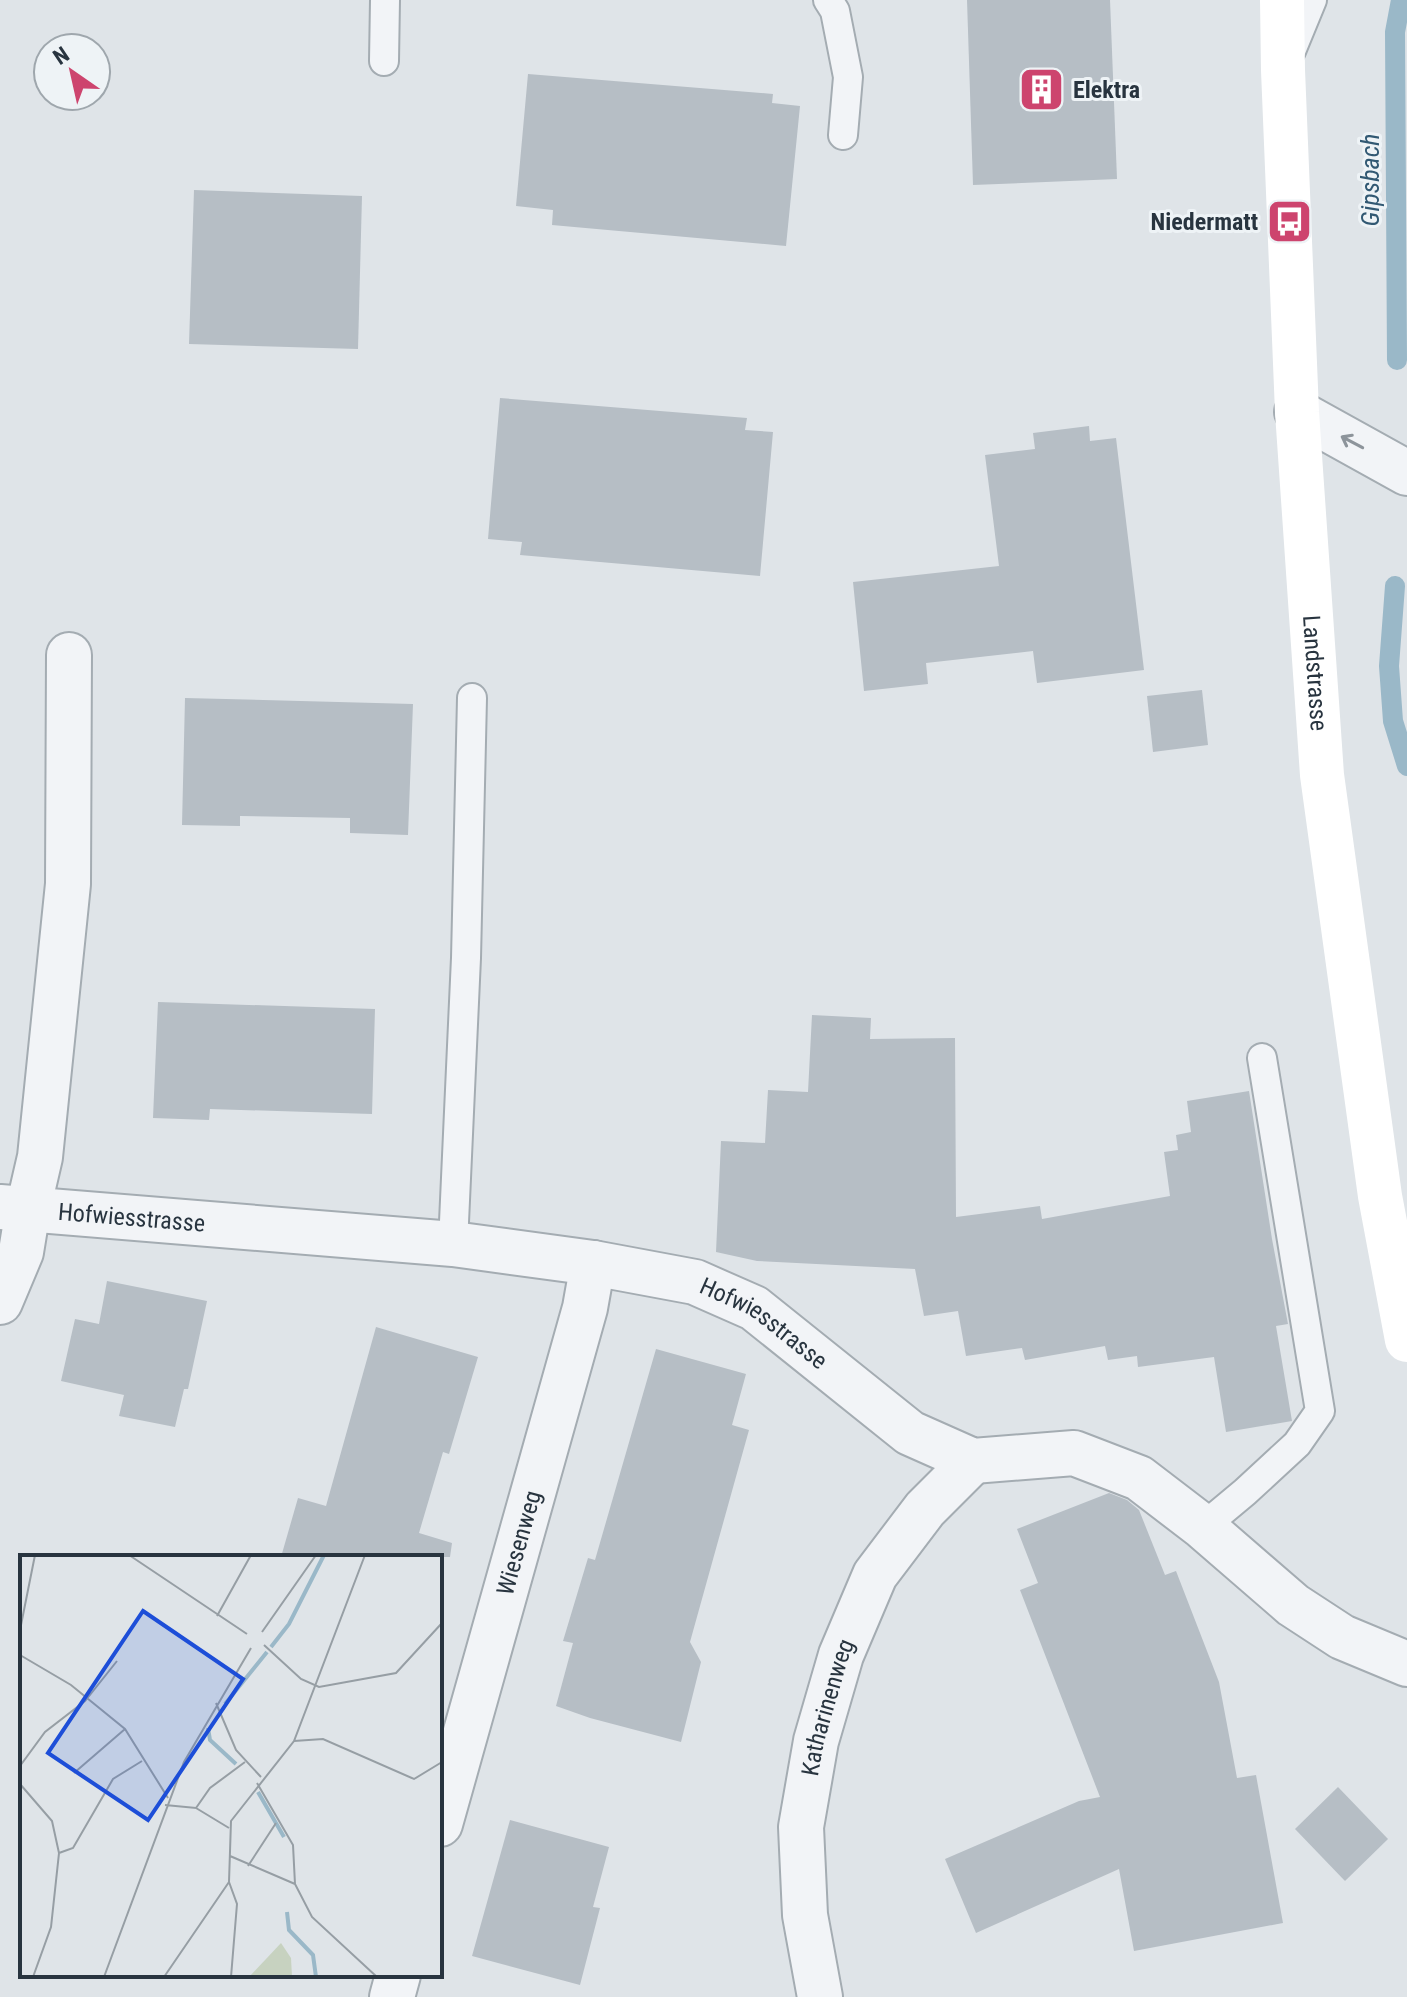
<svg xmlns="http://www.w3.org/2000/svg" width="1407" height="1997" font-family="'Roboto Condensed',sans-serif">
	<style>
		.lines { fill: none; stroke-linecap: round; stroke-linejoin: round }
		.stream { stroke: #9ab8c8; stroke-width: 20 }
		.building { fill: #b6bec5 }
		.lane-casing { stroke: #a4acb2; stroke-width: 32 }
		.street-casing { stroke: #a4acb2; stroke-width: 48 }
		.lane { stroke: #f2f4f7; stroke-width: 28 }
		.street { stroke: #f2f4f7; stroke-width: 44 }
		.secondary { stroke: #fff; stroke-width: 44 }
		.oneway { stroke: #8d949b }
		.labels { text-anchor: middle; stroke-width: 6; stroke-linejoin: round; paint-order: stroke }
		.poi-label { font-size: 24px; font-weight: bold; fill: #28343f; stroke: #eef3f6; text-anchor: start }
		.street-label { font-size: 24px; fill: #28343f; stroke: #eef3f6 }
		.water-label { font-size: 26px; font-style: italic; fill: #325973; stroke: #eef3f6 }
		.inset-river { fill: none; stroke: #9ab8c8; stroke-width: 4 }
		.inset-road { fill: none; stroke: #969ea4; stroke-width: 2 }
		.view { fill: #1d4ed8; fill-opacity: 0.15; stroke: #1d4ed8; stroke-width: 4 }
		.inset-edge { fill: none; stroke: #28343f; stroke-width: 4 }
	</style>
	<rect width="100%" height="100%" fill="#dfe4e8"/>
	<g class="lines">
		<g class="stream">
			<path d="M1397,360l-2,-328 6,-32"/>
			<path d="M1395,586l-6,80 4,55 14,45"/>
		</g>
	</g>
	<g class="building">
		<path d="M967,0h143l7,179 -144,6z"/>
		<path d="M528,74l245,20 -1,9 28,3 -14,140 -234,-21 1,-15 -37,-4z"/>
		<path d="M194,190l168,6 -4,153 -169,-5z"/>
		<path d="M500,398l247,20 -2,12 28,2 -13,144 -240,-21 2,-13 -34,-3z"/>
		<path d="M1089,426l1,15 26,-3 28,232 -107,13 -4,-32 -107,12 2,21 -64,7 -11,-109 146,-16 -14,-111 50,-6 -2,-16z"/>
		<path d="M1202,690l6,55 -55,7 -6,-56z"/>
		<path d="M185,698l228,6 -5,131 -58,-2v-15l-110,-2v10l-58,-1z"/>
		<path d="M158,1002l217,7 -3,105 -162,-5 -1,11 -56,-2z"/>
		<path d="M812,1015l59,3 -1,21 85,-1 1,179 84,-11 2,13 128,-23 -6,-44 14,-2 -2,-15 15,-3 -4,-31 62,-10 23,148 16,85 -12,2 16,95 -66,11 -12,-75 -76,10 -1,-11 -29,4 -3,-14 -80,14 -3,-12 -56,8 -8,-45 -34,5 -9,-47 -158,-8 -41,-9 5,-111 44,2 3,-53 40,2z"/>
		<path d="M107,1281l100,20 -19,88h-4l-9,38 -56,-11 5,-21 -63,-14 14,-62 24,5z"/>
		<path d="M376,1327l102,30 -29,97 -6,-2 -24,81 33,10 -2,14h-169l17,-59 28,8z"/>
		<path d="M656,1349l90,25 -14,51 17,5 -59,212 11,20 -20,80 -91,-24 -34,-12 17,-63 -10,-2 25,-83 7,2z"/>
		<path d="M1109,1493l18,7 12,10 26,65 11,-4 43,111 18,96 19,-3 27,148 -149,28 -15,-82 -143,64 -31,-74 134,-58 21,-4 -80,-207 18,-7 -21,-54z"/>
		<path d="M1338,1787l50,52 -43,42 -50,-52z"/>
		<path d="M510,1820l99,27 -16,60 7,1 -20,77 -108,-29z"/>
	</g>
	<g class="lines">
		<defs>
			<g id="lane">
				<path d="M828,0l7,11 13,66 -5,58"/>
				<path d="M1291,51l21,-51"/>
				<path d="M384,61l1,-61"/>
				<path d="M453,1244l13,-286 6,-260"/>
				<path d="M1203,1527l42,-35 52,-48 23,-33 -58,-353"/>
			</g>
			<g id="street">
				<path d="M1297,412l110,61"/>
				<path id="s1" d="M0,1207l453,37 140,19 102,19 59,26 156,125 63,28 101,-8 65,25 64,49 90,78 49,32 65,27"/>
				<path d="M0,1302l21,-50 7,-43 12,-52 28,-273 1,-229"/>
				<path id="s2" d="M440,1824l145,-516 8,-45"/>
				<path d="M392,1997l6,-22"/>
				<path id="s3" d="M820,1997l-15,-82 -4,-88 15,-86 25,-86 34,-80 50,-66 48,-48"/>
			</g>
		</defs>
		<use href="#lane" class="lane-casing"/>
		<use href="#street" class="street-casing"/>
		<use href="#lane" class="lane"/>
		<use href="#street" class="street"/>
		<path class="secondary" id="s4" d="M1282,0l1,70 14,342 25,363 58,421 27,144"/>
	</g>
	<defs><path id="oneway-shaft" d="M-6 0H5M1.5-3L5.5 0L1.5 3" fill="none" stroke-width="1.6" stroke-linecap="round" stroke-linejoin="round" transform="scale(2)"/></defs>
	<use class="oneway" href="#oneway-shaft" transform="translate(1352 442) rotate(-152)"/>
	<defs>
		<symbol id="building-square" viewBox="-11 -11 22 22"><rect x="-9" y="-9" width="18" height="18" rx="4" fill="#cd446e" stroke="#eef3f6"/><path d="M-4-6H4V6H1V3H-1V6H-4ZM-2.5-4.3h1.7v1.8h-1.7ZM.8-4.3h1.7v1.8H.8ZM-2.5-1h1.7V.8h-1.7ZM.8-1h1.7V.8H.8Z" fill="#fff"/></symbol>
		<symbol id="bus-square" viewBox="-11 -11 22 22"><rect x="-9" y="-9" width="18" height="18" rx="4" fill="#cd446e" stroke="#eef3f6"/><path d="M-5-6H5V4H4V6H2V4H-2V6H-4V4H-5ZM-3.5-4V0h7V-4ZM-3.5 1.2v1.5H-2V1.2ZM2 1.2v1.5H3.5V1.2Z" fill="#fff"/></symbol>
	</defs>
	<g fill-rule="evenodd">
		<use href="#building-square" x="1016" y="64" width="51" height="51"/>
		<use href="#bus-square" x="1264" y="196" width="51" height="51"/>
	</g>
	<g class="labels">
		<g class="poi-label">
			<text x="1073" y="98">Elektra</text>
			<text x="1258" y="230" text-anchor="end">Niedermatt</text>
		</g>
		<g class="street-label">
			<text dy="8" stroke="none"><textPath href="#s4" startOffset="674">Landstrasse</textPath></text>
			<text dy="8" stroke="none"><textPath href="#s1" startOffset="132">Hofwiesstrasse</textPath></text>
			<text dy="8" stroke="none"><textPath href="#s1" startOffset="780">Hofwiesstrasse</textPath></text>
			<text dy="8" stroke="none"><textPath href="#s2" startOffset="292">Wiesenweg</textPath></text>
			<text dy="8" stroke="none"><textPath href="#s3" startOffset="294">Katharinenweg</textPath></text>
		</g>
		<g class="water-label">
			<text transform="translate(1370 180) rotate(-90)" y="9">Gipsbach</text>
		</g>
	</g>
	<g transform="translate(20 1555)">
		<rect width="422" height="422" fill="#dfe4e8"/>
		<path d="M261,388l10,15 1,19h-43z" fill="#c7d2c0"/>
		<path class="inset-river" d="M251,92l18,-23 35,-69M205,149l42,-52M188,173l2,12 26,24M238,237l26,45M267,357l2,18 24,25 3,22"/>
		<path class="inset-road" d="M109,0l118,79M197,61l34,-61M0,75l15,-75M242,77l54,-77M244,90l37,34 18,8 77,-14 46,-50M0,100l51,30 54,44 43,69M196,148l20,47 25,27M274,186l29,-2 91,40 28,-17M0,211l25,-34 40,-31 32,-40M54,218l51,-44M237,228l36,62 2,39 17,33 65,60M0,229l32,37 7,32 -8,74 -18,50M145,250l31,3 14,-20 35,-26M176,253l33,20M39,298l14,-5 40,-69 29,-18M210,301l65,28M228,311l28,-43M209,327l8,22 -6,73M84,422l80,-215 67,-114M144,422l65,-95 2,-61 63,-80 71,-186"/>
		<path class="view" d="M123,56l100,68 -95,141 -100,-67z"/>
		<rect width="422" height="422" class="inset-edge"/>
	</g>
	<g transform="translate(72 72) rotate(326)"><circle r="38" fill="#eef3f6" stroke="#9fa7ad" stroke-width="2"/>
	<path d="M0-6L14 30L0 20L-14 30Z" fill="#cd446e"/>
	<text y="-12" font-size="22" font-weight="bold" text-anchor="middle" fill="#28343f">N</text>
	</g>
</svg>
